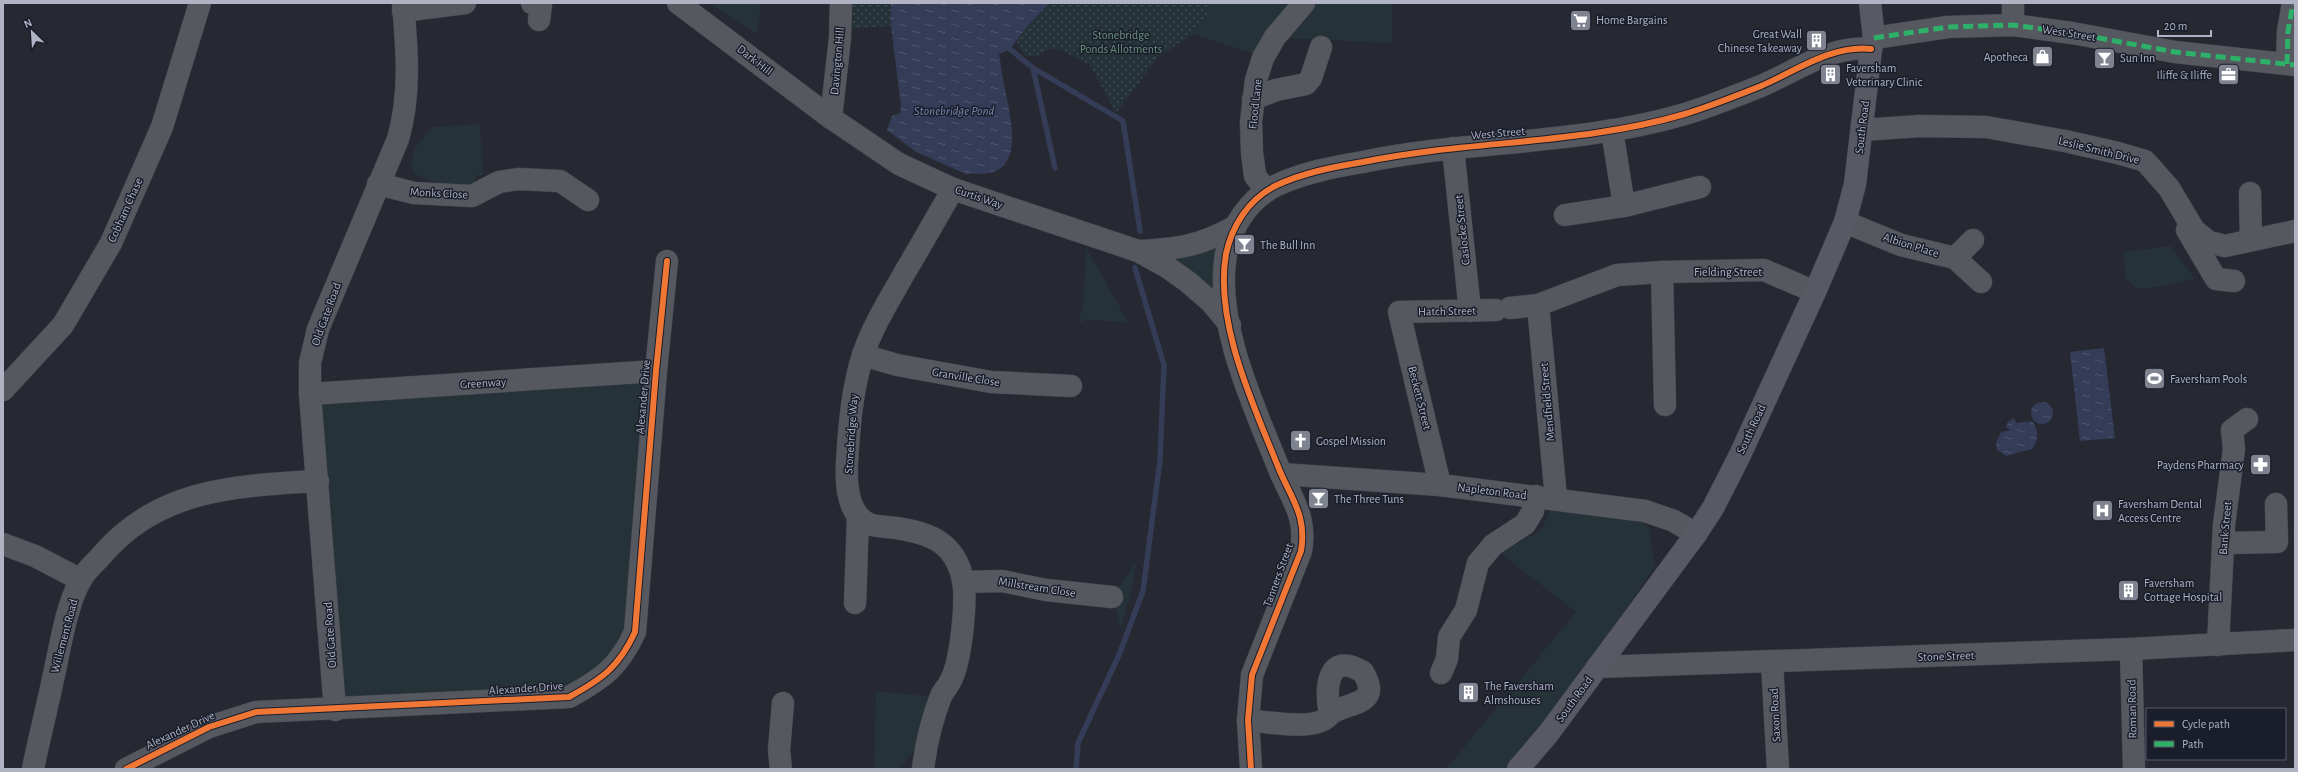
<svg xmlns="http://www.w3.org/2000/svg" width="2298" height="772" font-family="'Alegreya Sans',sans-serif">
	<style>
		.green { fill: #253237 }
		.garden { fill: url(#garden-dots) }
		.water { fill: url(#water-ripples) }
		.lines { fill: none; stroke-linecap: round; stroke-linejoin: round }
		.stream { stroke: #353c58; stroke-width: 5.5 }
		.minor-casing { stroke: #42444b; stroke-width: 23 }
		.major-casing { stroke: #43464e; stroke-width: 23 }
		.minor { stroke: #565860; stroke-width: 22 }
		.major { stroke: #585962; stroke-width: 22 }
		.quiet { stroke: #2db169; stroke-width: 5; stroke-dasharray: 10 5; stroke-linecap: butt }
		.cycleway-casing { stroke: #1a1e2b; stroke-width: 8 }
		.cycleway { stroke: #f07635; stroke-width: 6 }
		.labels { text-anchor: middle; stroke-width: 3; stroke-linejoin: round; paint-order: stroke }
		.poi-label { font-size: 12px; fill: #afb3c3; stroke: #1a1e2b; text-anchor: start }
		.street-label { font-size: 12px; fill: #afb3c3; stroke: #1a1e2b }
		.park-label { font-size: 12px; fill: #69927b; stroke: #1a1e2b }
		.water-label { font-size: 13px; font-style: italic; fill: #7984aa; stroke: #1a1e2b }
	</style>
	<defs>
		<pattern id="garden-dots" width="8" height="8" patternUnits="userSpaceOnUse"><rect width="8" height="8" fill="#253237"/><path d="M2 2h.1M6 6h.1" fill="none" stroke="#424d52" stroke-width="1.8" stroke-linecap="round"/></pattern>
		<pattern id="water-ripples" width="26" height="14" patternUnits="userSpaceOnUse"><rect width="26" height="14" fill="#353c58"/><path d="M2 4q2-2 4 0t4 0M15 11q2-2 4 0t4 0" fill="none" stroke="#50566e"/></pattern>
	</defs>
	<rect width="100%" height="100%" fill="#262932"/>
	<g class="green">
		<path d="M709,3h52l-4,31z"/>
		<path d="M1215,3h78l-36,52 -64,-21z"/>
		<path d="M1316,3h76v40l-113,-5z"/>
		<path d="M480,124l3,51h-6l-3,7c-16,6 -42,3 -56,-7 -5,-3 -6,-9 -7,-14l4,-13 18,-21z"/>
		<path d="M1218,246l1,51 -39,-28 -10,-15z"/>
		<path d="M2171,246l24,33 -37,8 -21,2 -12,-12 -1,-25z"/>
		<path d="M1086,247l42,75 -42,-2 -8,3 5,-17z"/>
		<path d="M656,371l-21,261 -41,52 -259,26 -25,-316z"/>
		<path d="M1553,504l81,11 15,14 6,37 -113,165 -36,38h-60l130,-157 -76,-59 41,-23z"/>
		<path d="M1136,562l-3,23 -12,44 -9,-32z"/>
		<path d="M876,691l60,6 -21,52 -15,19 -26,1z"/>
	</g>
	<g class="garden">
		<path d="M848,3h43v23l-44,3z"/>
		<path d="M1049,3h166l-22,31 -35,23 -42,56 -26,-48 -31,-16h-10l-14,8 -9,-1 -9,-10c0,-16 21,-32 32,-43z"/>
	</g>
	<g class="water">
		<path d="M891,3h158l-24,26 -15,20 -11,5c2,10 3,21 5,31 7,34 25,97 -34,88l-2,2 -52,-23 -29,-22 5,-14 8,-3 1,-7 -10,-80z"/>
		<path d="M2104,348l11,90 -35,3 -10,-89z"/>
		<circle cx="2042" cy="413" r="11"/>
		<path d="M2014,418l2,5 16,-2c7,9 7,19 0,28l-26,7 -9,-6 -1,-7 5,-11 10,-2 -5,-3 2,-5z"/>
	</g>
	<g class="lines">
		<g class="stream">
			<path d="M1010,49l23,19 22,100"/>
			<path d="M1033,68l90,53 17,110"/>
			<path d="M1076,769l2,-26 41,-88 24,-64 17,-131 4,-95 -29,-97"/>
		</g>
		<defs>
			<g id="minor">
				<path d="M532,3l9,2 -2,15"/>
				<path d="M678,3l153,115 68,46 54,25 185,62 29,16 21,15 23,20 19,23"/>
				<path d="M403,11l62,-8"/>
				<path d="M2013,25v-22"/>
				<path d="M1874,38l74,-11 65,-2 59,8 103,19 120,13"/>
				<path d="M2287,64l1,-33 5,-28"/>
				<path d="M1253,99l23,-9 30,-6 5,-6 10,-31"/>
				<path d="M831,118l9,-80 1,-35"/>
				<path d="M1612,130l12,76 76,-19"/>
				<path d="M1863,130l57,-4 66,1 79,14 53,12 27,8 24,27 25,42 15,12 16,4 70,-15"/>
				<path d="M1453,148l17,163"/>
				<path d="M378,184l36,9 58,3 27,-14 19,-3 42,2 28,19"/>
				<path d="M1267,191l-12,-15 -3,-24 -1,-30 5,-42 7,-22 12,-21 29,-34"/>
				<path d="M2250,193l1,47"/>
				<path d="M1565,215l59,-9"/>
				<path d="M1845,222l56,23 54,13 26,24"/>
				<path d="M2187,230l29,49 18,2"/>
				<path d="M1138,251c39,-2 62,-5 96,-24"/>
				<path d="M1955,258l18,-18"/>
				<path d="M1662,272l3,133"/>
				<path d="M1538,305l18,193"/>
				<path d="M1510,308l28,-3 79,-30 45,-3 102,-2 51,22"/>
				<path d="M863,355l34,10 94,17 80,4"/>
				<path d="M3,390l60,-65 48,-82 51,-116 38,-124"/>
				<path d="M310,394l346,-23"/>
				<path d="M1281,474l159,11 205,26 29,10 22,13"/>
				<path d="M1440,485l-41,-173 97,-2"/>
				<path d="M2223,543l54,-1 -1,-38"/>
				<path d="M3,544l32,12 46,24"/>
				<path d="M963,582l39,-1 44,9 66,7"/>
				<path d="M855,603l3,-86"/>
				<path d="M2218,645l6,-120 10,-76 -2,-19 15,-11"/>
				<path d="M2131,649l3,120"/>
				<path d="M1772,662l6,107"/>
				<path d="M1597,667l534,-18 164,-9"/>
				<path d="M1441,673l6,-14 2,-22 17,-27 12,-47 15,-18 32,-21 8,-13 3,-15"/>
				<path d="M335,710l-25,-316v-31l8,-34 80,-190c13,-45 9,-90 5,-136"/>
				<path d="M1248,720c20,2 71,12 82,-6 -5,-26 -3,-64 33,-42 20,34 -14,29 -33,42"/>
				<path d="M33,769c7,-35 16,-69 23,-104 6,-28 11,-59 24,-84 5,-10 15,-18 22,-26 57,-67 135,-69 216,-74"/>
				<path d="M126,769l83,-42 47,-15 313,-15c33,-18 50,-30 66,-65l21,-261 11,-110"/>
				<path d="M781,769l-2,-19 4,-47"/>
				<path d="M923,769c3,-25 9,-50 18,-73 3,-6 8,-11 11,-18 9,-20 15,-76 11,-98 -8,-37 -32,-47 -67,-52 -8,-1 -19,-1 -27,-4 -22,-10 -23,-40 -22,-61 2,-35 5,-74 16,-108 10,-30 27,-56 42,-83 16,-27 32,-55 48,-83"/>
				<path d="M1251,769l-3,-49 4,-45 49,-124c6,-35 -9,-51 -22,-82 -25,-63 -65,-146 -53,-215 6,-28 22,-54 49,-68 27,-13 58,-19 88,-24 106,-22 217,-17 322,-48 26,-8 51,-18 76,-28 35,-15 70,-41 110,-37"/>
			</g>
			<path id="major" d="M1518,769l30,-35 148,-200 17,-26 26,-51 76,-165 30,-70 10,-38 16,-135 3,-11 -4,-35"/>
		</defs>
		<use href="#minor" class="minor-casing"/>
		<use href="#major" class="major-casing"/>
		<use href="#minor" class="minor"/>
		<use href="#major" class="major"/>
		<g class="quiet">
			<path d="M1874,38l74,-11 65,-2 59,8 103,19 120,13"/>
			<path d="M2287,64l1,-33 5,-28"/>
		</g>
		<defs>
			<g id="cycleway">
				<path d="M126,769l83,-42 47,-15 313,-15c33,-18 50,-30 66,-65l21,-261 11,-110"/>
				<path d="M1251,769l-3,-49 4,-45 49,-124c6,-35 -9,-51 -22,-82 -25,-63 -65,-146 -53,-215 6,-28 22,-54 49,-68 27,-13 58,-19 88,-24 106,-22 217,-17 322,-48 26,-8 51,-18 76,-28 35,-15 70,-41 110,-37"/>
			</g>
		</defs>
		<use href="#cycleway" class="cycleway-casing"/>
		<use href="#cycleway" class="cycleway"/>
	</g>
	<defs>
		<symbol id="supermarket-square" viewBox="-11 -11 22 22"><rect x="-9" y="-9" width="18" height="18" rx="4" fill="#7f8390" stroke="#1a1e2b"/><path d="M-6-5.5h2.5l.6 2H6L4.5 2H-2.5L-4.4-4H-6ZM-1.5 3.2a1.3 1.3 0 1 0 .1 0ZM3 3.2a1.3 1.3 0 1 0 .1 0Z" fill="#fff"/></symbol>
		<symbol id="building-square" viewBox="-11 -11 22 22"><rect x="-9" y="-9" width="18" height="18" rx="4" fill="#7f8390" stroke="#1a1e2b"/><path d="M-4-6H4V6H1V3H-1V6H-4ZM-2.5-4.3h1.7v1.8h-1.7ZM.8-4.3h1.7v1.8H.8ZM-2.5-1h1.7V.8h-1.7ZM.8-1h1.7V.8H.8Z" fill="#fff"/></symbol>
		<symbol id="shop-square" viewBox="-11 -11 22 22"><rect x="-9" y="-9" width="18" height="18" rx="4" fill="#7f8390" stroke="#1a1e2b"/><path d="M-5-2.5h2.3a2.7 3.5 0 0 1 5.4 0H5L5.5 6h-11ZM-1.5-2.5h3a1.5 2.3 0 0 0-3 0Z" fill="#fff"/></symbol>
		<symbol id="bar-square" viewBox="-11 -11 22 22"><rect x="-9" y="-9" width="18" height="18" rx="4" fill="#7f8390" stroke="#1a1e2b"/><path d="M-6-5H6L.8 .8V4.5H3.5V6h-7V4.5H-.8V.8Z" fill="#fff"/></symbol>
		<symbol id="office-square" viewBox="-11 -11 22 22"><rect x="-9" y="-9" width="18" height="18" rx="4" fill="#7f8390" stroke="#1a1e2b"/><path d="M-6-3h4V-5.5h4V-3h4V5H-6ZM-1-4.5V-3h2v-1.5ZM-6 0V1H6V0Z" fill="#fff"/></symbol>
		<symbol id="stadium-square" viewBox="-11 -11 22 22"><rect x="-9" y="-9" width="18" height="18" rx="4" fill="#7f8390" stroke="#1a1e2b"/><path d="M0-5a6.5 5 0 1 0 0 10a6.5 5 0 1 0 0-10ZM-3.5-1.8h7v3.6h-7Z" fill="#fff"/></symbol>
		<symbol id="church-square" viewBox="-11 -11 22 22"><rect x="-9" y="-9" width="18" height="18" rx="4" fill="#7f8390" stroke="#1a1e2b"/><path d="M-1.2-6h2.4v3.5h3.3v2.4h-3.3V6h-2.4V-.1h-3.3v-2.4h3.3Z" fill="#fff"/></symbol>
		<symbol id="pharmacy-square" viewBox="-11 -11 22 22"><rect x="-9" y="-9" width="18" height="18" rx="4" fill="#7f8390" stroke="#1a1e2b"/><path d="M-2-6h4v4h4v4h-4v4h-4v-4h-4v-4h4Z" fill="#fff"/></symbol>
		<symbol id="hospital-square" viewBox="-11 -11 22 22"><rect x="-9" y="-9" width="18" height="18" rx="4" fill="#7f8390" stroke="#1a1e2b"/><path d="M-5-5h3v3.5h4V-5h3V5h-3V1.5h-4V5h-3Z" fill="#fff"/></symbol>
	</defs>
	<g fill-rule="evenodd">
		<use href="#supermarket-square" x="1568" y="8" width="25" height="25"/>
		<use href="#building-square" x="1804" y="28" width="25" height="25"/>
		<use href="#shop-square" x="2030" y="44" width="25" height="25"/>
		<use href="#bar-square" x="2092" y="46" width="25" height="25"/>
		<use href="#building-square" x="1818" y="62" width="25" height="25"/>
		<use href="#office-square" x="2216" y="62" width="25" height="25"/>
		<use href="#bar-square" x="1232" y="232" width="25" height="25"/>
		<use href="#stadium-square" x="2142" y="366" width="25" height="25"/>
		<use href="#church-square" x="1288" y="428" width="25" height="25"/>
		<use href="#pharmacy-square" x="2248" y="452" width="25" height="25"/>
		<use href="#bar-square" x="1306" y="486" width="25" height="25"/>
		<use href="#hospital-square" x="2090" y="498" width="25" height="25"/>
		<use href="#building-square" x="2116" y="578" width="25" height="25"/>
		<use href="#building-square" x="1456" y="680" width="25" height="25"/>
	</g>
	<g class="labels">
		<g class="poi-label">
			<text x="1596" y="24">Home Bargains</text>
			<text x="1802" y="38" text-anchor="end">Great Wall<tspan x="1802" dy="14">Chinese Takeaway</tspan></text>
			<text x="2028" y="61" text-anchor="end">Apotheca</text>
			<text x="2120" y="62">Sun Inn</text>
			<text x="1846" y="72">Faversham<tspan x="1846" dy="14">Veterinary Clinic</tspan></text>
			<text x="2212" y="79" text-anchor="end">Iliffe &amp; Iliffe</text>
			<text x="1260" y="249">The Bull Inn</text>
			<text x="2170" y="383">Faversham Pools</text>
			<text x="1316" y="445">Gospel Mission</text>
			<text x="2244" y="469" text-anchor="end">Paydens Pharmacy</text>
			<text x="1334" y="503">The Three Tuns</text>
			<text x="2118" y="508">Faversham Dental<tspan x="2118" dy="14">Access Centre</tspan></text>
			<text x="2144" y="587">Faversham<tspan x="2144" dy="14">Cottage Hospital</tspan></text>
			<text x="1484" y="690">The Faversham<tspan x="1484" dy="14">Almshouses</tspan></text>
		</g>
		<g class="street-label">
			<text transform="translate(2069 33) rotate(9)" y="4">West Street</text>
			<text transform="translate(755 60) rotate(38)" y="4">Dark Hill</text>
			<text transform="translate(837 61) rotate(-85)" y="4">Davington Hill</text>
			<text transform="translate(1255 104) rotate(-84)" y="4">Flood Lane</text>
			<text transform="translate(1862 127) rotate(-83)" y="4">South Road</text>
			<text transform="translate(1498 133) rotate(-5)" y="4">West Street</text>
			<text transform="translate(2099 150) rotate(14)" y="4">Leslie Smith Drive</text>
			<text transform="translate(439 193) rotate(3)" y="4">Monks Close</text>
			<text transform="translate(979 197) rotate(19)" y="4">Curtis Way</text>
			<text transform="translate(125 210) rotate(-66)" y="4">Cobham Chase</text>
			<text transform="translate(1462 230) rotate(-96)" y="4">Caslocke Street</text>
			<text transform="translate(1911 245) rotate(17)" y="4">Albion Place</text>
			<text x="1728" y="276">Fielding Street</text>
			<text transform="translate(1447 311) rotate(-1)" y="4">Hatch Street</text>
			<text transform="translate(326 314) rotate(-70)" y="4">Old Gate Road</text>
			<text transform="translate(966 377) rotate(9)" y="4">Granville Close</text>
			<text transform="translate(483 383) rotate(-4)" y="4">Greenway</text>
			<text transform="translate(643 397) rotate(-85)" y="4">Alexander Drive</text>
			<text transform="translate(1420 398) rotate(76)" y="4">Beckett Street</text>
			<text transform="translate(1547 402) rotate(-95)" y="4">Mendfield Street</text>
			<text transform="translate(1751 429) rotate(-65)" y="4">South Road</text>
			<text transform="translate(851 434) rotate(-86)" y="4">Stonebridge Way</text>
			<text transform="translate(1492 491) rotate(7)" y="4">Napleton Road</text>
			<text transform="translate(2225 528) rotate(-85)" y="4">Bank Street</text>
			<text transform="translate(1278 575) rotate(-70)" y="4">Tanners Street</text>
			<text transform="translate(1037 587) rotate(9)" y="4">Millstream Close</text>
			<text transform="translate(330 635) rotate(-94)" y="4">Old Gate Road</text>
			<text transform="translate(64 636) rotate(-75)" y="4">Willement Road</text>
			<text transform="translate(1946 656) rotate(-2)" y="4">Stone Street</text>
			<text transform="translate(526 688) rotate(-4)" y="4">Alexander Drive</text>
			<text transform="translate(1574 699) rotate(-54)" y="4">South Road</text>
			<text transform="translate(2132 709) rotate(-91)" y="4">Roman Road</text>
			<text transform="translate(1775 715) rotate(-93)" y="4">Saxon Road</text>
			<text transform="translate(180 730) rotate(-25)" y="4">Alexander Drive</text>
		</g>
		<g class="park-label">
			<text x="1121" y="39">Stonebridge<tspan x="1121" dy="14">Ponds Allotments</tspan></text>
		</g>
		<g class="water-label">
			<text x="954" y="115">Stonebridge Pond</text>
		</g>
	</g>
	<rect width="2298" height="772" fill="none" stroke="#afb3c3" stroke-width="8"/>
	<rect x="2146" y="708" width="140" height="52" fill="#1a1e2b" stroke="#565a68"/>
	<rect x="2154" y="721" width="20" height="6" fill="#f07635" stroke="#565a68"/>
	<text x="2182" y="728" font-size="12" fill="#afb3c3">Cycle path</text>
	<rect x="2154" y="741" width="20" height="6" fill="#2db169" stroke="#565a68"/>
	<text x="2182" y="748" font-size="12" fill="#afb3c3">Path</text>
	<g transform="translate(32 32) rotate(335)" stroke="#1a1e2b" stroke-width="3" paint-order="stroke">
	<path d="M0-3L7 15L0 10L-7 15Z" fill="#afb3c3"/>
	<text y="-6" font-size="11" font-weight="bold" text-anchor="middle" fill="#afb3c3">N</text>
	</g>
	<path d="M2158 30v6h53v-6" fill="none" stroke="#afb3c3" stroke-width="2"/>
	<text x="2164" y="30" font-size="12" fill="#afb3c3" stroke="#1a1e2b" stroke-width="3" paint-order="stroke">20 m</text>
</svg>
